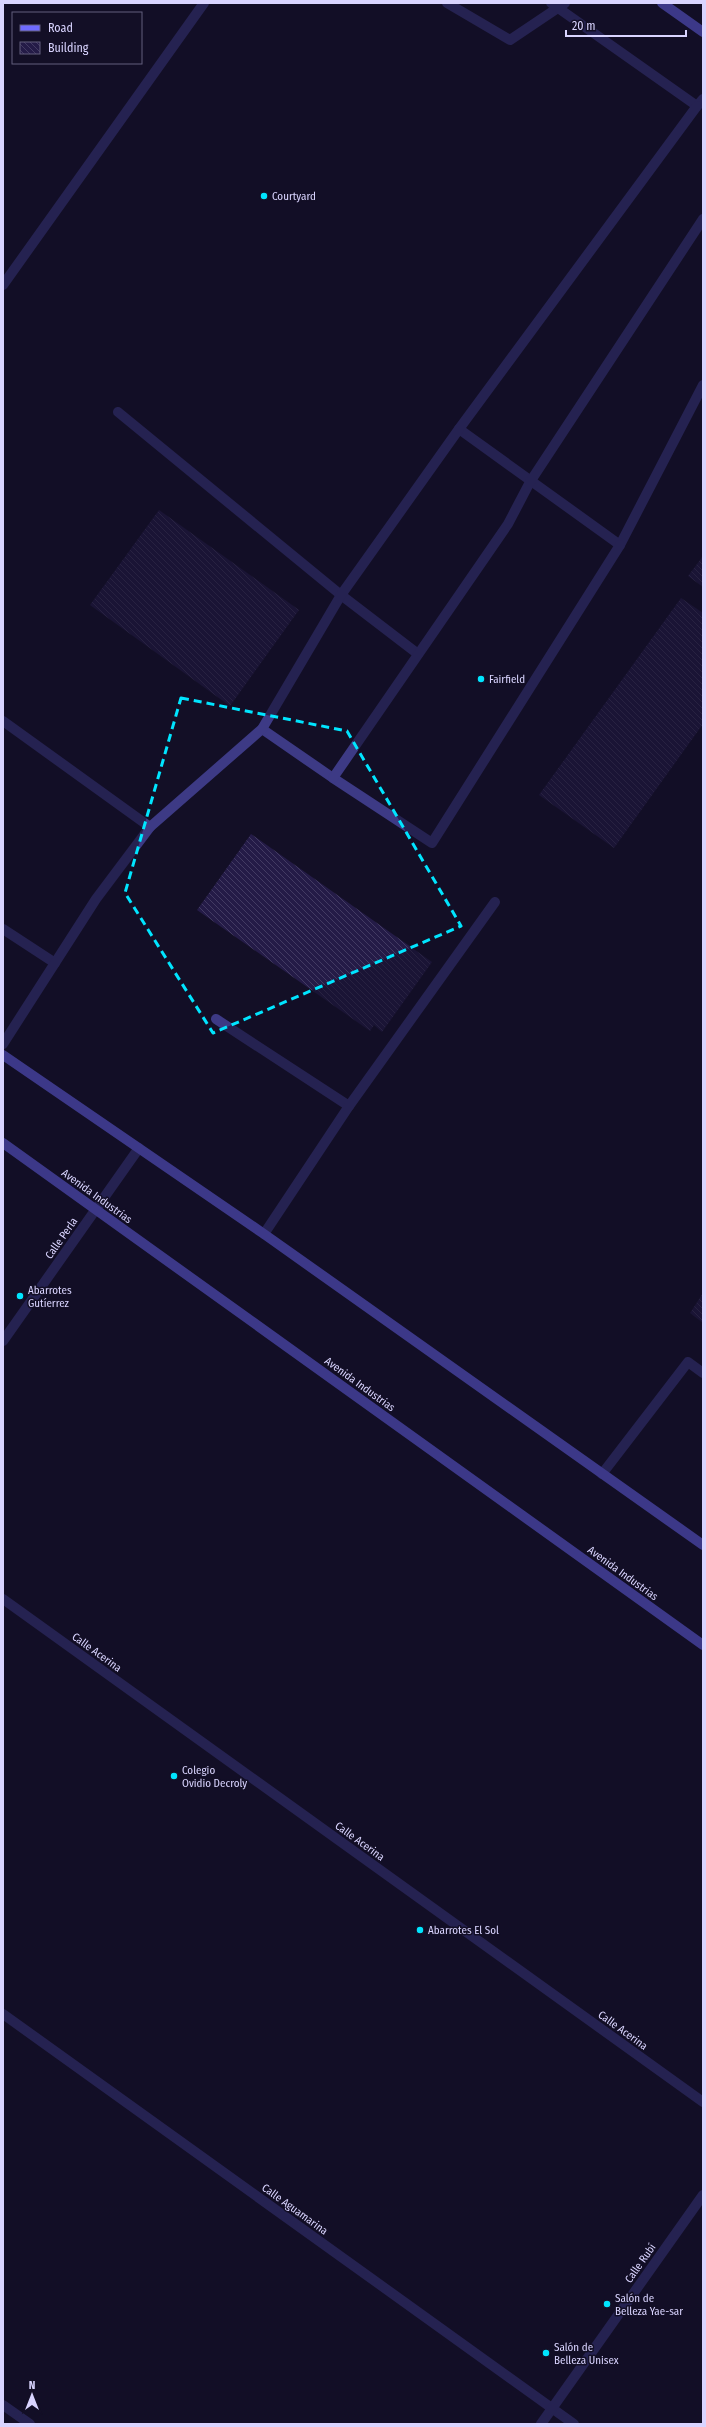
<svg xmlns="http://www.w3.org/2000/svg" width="706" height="2427" font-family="'Fira Sans Condensed',sans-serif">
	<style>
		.building { fill: url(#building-back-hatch) }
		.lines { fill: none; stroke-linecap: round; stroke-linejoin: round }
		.service { stroke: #3d3a85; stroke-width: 10 }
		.minor { stroke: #3d3a85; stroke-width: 10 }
		.secondary { stroke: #6f6bff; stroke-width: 10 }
		.marked { fill: none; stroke: #00e5ff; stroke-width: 3; stroke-dasharray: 8 5; stroke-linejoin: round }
		.poi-dot { fill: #00e5ff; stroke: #130f26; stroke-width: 1.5 }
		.labels { text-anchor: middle; stroke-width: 3; stroke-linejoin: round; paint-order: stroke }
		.poi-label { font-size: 11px; fill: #d9d4ff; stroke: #130f26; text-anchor: start }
		.street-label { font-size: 11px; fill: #d9d4ff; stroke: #130f26 }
	</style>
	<defs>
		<pattern id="building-back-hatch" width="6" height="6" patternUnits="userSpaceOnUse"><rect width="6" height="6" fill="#241b47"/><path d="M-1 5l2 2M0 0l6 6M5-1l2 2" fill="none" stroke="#433b63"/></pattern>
	</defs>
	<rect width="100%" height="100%" fill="#130f26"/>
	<g class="building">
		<path d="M159,510l140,100 -69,96 -140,-101z"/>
		<path d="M703,556v31l-15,-11z"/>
		<path d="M681,598l22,15v111l-89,124 -75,-53z"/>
		<path d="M251,834l181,128 -50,70 -8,-7 -4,6 -173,-121z"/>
		<path d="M703,1293v30l-13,-10z"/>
	</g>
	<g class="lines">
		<g class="service">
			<path d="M447,3l63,37 55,-37"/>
			<path d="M551,3l146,103 6,-7"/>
			<path d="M3,285l201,-282"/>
			<path d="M118,412l223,183 77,59"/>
			<path d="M459,429l161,116 83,-160"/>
			<path d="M3,721l147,106"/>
			<path d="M262,729l71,49 99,65 188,-298"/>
			<path d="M333,778l175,-254 22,-42 173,-263"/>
			<path d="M3,929l52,34"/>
			<path d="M216,1019l133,87"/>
			<path d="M3,1044l93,-145 54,-72 112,-98 79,-134 118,-166 238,-323"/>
			<path d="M264,1234l85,-128 146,-204"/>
			<path d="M602,1474l86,-112 15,11"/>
		</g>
		<g class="minor">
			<path d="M3,1341l136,-193"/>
			<path d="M3,1599l700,503"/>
			<path d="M3,2014l571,410"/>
			<path d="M3,2405l27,19"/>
			<path d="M541,2424l162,-229"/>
		</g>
		<g class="secondary">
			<path d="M662,3l41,29"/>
			<path d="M3,1055l261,179 439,311"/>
			<path d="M3,1143l700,502"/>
		</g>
	</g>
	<path d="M0 0H706V2427H0ZM181,698l166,33 114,195 -248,107 -88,-140z" fill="#130f26" fill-opacity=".55" fill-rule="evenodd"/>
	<path class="marked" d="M181,698l166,33 114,195 -248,107 -88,-140z"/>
	<g class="poi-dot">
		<circle cx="264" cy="196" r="4"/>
		<circle cx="481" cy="679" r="4"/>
		<circle cx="20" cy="1296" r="4"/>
		<circle cx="174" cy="1776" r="4"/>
		<circle cx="420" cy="1930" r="4"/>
		<circle cx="607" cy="2304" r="4"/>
		<circle cx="546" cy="2353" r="4"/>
	</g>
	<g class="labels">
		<g class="poi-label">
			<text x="272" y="200">Courtyard</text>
			<text x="489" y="683">Fairfield</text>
			<text x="28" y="1294">Abarrotes<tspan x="28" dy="13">Gutíerrez</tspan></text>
			<text x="182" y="1774">Colegio<tspan x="182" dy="13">Ovidio Decroly</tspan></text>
			<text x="428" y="1934">Abarrotes El Sol</text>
			<text x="615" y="2302">Salón de<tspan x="615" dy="13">Belleza Yae-sar</tspan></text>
			<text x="554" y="2351">Salón de<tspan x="554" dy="13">Belleza Unisex</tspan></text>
		</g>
		<g class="street-label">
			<text transform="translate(97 1196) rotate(36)" y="4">Avenida Industrias</text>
			<text transform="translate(61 1238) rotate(-55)" y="4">Calle Perla</text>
			<text transform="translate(360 1384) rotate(36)" y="4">Avenida Industrias</text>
			<text transform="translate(623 1573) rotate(36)" y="4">Avenida Industrias</text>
			<text transform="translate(97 1652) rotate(36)" y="4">Calle Acerina</text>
			<text transform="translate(360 1841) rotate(36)" y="4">Calle Acerina</text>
			<text transform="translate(623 2030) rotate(36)" y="4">Calle Acerina</text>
			<text transform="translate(295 2209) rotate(36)" y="4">Calle Aguamarina</text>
			<text transform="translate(640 2263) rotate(-55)" y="4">Calle Rubí</text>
		</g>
	</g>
	<rect width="706" height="2427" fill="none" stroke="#d9d4ff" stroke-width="8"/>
	<rect x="12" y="12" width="130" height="52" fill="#130f26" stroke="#625e7d"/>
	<rect x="20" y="25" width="20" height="6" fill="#6f6bff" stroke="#625e7d"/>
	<text x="48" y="32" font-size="12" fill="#d9d4ff">Road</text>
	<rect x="20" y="42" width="20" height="12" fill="url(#building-back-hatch)" stroke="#625e7d"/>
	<text x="48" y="52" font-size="12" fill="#d9d4ff">Building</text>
	<g transform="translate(32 2395)" stroke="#130f26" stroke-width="3" paint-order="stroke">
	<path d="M0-3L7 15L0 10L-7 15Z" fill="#d9d4ff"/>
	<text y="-6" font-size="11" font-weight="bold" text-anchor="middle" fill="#d9d4ff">N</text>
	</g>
	<path d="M566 30v6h120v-6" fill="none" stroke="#d9d4ff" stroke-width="2"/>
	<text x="572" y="30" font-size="12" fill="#d9d4ff" stroke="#130f26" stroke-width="3" paint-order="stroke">20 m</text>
</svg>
